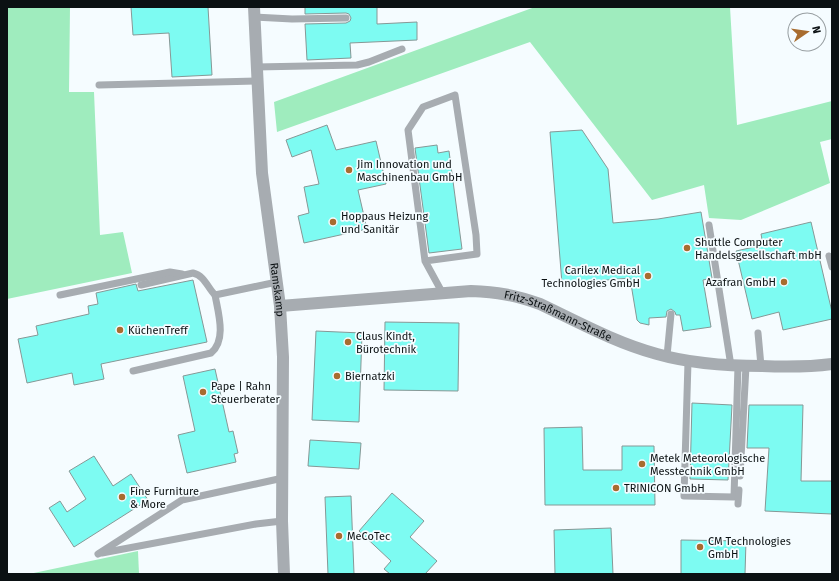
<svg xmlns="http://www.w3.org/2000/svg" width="839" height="581" font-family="'Fira Sans',sans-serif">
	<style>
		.green { fill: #9fecbe }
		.building { fill: #7dfbf2; stroke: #869896 }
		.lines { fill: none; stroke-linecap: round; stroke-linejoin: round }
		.service { stroke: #a7acb1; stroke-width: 7 }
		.minor { stroke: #a7acb1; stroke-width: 12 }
		.tertiary { stroke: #a7acb1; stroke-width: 12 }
		.poi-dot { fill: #a86c2f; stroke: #f5fcff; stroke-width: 1.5 }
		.labels { text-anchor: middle; stroke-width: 3.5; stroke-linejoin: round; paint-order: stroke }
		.poi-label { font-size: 11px; fill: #0b1113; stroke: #f5fcff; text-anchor: start }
		.street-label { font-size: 11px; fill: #0b1113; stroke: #f5fcff }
	</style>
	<rect width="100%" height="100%" fill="#f5fcff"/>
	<g class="green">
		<path d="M7,7h63l-1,85h25l6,143 23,-3 9,41 -125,26z"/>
		<path d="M535,7h195l7,118 95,-24v38l-12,3 10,41 -89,37 -32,-2 -5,-33 -52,15 -122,-158 -253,90 -3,-30z"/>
		<path d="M138,551l1,23h-110z"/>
	</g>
	<g class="building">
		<path d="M131,7h77l4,68 -40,2 -3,-44 -36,2z"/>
		<path d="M305,7h72v17l40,-2v18l-67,3 1,15 -44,2 -2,-36 41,-1 4,-2 1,-3 -2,-4 -3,-1 -41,1z"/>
		<path d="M327,125l9,25 40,-9 10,43 -28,6 9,39 -63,14 -6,-27 11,-3 -5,-26 15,-3 -8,-34 -19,7 -6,-17z"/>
		<path d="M582,130l26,39 5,54 45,-4 43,-7 11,66 -9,2 8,47 -28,4 -3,-16h-4l-1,-3 -4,-3 -4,2 -1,6 -17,1v7l-9,-2 -3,-3 -7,-42 -68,6 -12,-152z"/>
		<path d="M437,145l1,8 11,-2 13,98 -33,4 -14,-105z"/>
		<path d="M811,222l21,90v7l-49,11 -4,-18 -27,7 -16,-68 27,-6 -2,-11z"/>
		<path d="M193,280l14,62 -106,22 3,15 -30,6 -2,-12 -45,10 -9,-44 20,-4 -2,-9 53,-12 -1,-8 10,-2 -2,-11 40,-9 2,7z"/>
		<path d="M385,322l74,1 -1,68 -74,-1z"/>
		<path d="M316,331l46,2 -3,89 -47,-2z"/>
		<path d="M215,369l14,63 4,-1 5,22 -4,1 2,8 -49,11 -9,-38 17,-4 -12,-55z"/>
		<path d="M692,403l40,2 -4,75 -38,-1z"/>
		<path d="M749,405h54l-2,76h31v33l-67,-3 4,-63h-22z"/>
		<path d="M582,427l1,43h39v-24h32l1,59h-110l-1,-77z"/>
		<path d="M310,440l51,3 -2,26 -51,-3z"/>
		<path d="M94,456l19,30 18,-12 17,26 -74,47 -25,-39 11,-7 7,11 19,-13 -17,-28z"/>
		<path d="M392,493l32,28 -14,16 27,24 -12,13h-35l-6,-5 7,-8 -32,-30z"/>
		<path d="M351,496l3,78h-26l-3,-77z"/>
		<path d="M611,528l2,46h-58l-1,-44z"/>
		<path d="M681,540l65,1 -1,33h-64z"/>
	</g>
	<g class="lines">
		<g class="service">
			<path d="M254,17l38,2 54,-1"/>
			<path d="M256,67l101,-2 12,-3 33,-13"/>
			<path d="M99,85l158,-4"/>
			<path d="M709,225l22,141"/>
			<path d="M829,256l3,11"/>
			<path d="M425,261l52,-7 -1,-19 -21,-140 -32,12 -15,23 17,131 18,33"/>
			<path d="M141,285l52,-12c12,3 14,14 22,22l62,-13"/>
			<path d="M60,295l110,-23 12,2"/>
			<path d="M758,333l3,33"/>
			<path d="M667,356l4,-42"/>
			<path d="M688,362l-4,134 50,1 4,-131"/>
			<path d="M133,371l78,-18c16,-13 7,-41 4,-58"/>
			<path d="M740,476l6,-110"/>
			<path d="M738,504l1,-14"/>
			<path d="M102,553l154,-29 26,-3"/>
			<path d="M98,554l84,-54 101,-22"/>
		</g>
		<path class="minor" id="s1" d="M280,306l191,-15c27,1 43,4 69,13 38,18 76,39 117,50 35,10 69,12 105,12 24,1 47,1 70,-2"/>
		<path class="tertiary" id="s2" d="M254,7l8,166 18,133 3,51 -1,164 2,53"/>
	</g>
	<g class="poi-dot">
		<circle cx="349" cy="170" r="4"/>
		<circle cx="333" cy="222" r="4"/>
		<circle cx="687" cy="248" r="4"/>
		<circle cx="648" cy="276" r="4"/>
		<circle cx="784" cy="282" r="4"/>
		<circle cx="120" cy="330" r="4"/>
		<circle cx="348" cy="342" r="4"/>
		<circle cx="337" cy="376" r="4"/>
		<circle cx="203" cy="392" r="4"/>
		<circle cx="642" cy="464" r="4"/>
		<circle cx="616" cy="488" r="4"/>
		<circle cx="122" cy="497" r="4"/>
		<circle cx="339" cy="536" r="4"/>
		<circle cx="700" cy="547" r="4"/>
	</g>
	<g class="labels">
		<g class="poi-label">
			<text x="357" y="168">Jim Innovation und<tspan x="357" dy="13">Maschinenbau GmbH</tspan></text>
			<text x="341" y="220">Hoppaus Heizung<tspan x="341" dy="13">und Sanitär</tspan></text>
			<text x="695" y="246">Shuttle Computer<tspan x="695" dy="13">Handelsgesellschaft mbH</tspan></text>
			<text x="640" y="274" text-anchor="end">Carilex Medical<tspan x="640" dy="13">Technologies GmbH</tspan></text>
			<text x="776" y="286" text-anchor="end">Azafran GmbH</text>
			<text x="128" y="334">KüchenTreff</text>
			<text x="356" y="340">Claus Kindt,<tspan x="356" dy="13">Bürotechnik</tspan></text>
			<text x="345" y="380">Biernatzki</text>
			<text x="211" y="390">Pape | Rahn<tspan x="211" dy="13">Steuerberater</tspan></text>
			<text x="650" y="462">Metek Meteorologische<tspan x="650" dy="13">Messtechnik GmbH</tspan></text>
			<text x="624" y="492">TRINICON GmbH</text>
			<text x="130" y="495">Fine Furniture<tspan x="130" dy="13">&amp; More</tspan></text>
			<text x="347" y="540">MeCoTec</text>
			<text x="708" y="545">CM Technologies<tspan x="708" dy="13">GmbH</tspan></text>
		</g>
		<g class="street-label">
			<text dy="4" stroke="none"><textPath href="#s2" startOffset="284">Ramskamp</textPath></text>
			<text dy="4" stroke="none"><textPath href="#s1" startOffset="283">Fritz-Straßmann-Straße</textPath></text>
		</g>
	</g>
	<rect width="839" height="581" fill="none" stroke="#0b1113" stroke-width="16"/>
	<g transform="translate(807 32) rotate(77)"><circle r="19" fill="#f5fcff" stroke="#979ea1"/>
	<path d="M0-3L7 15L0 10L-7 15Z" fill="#a86c2f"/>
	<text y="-6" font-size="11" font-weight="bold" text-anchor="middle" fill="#0b1113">N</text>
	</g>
</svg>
